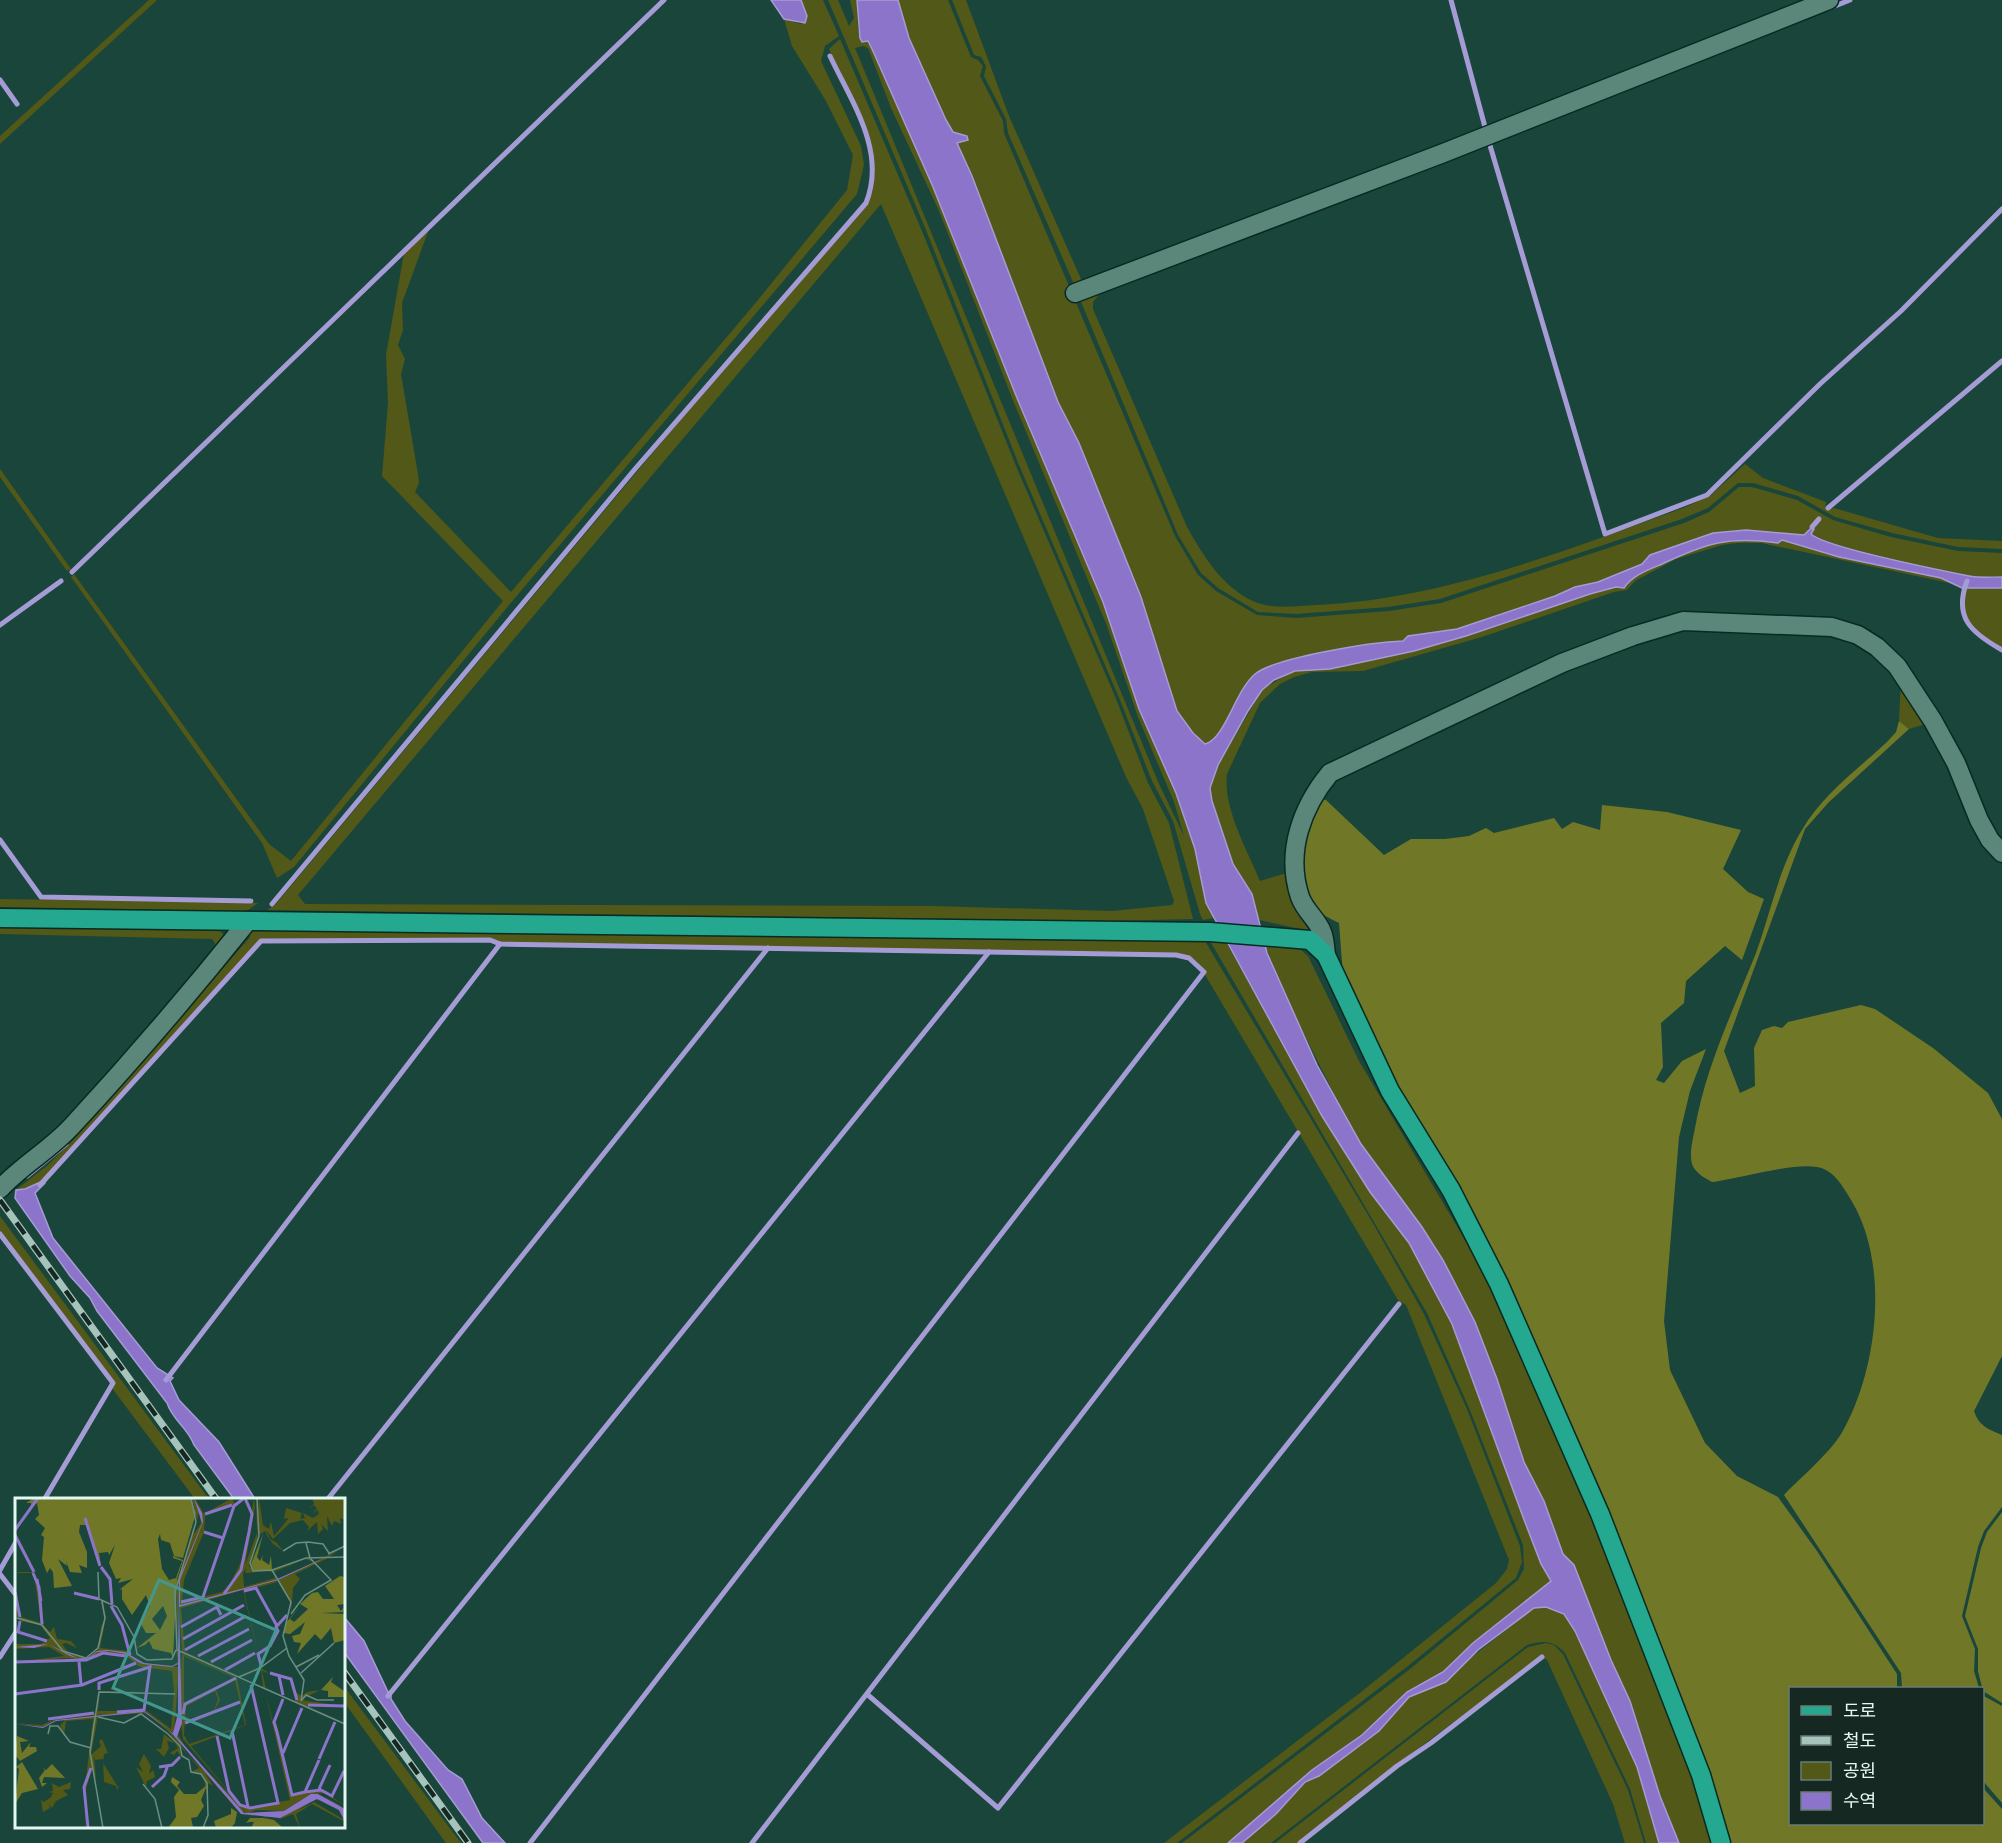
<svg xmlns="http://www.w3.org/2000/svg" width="2002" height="1843" font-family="Arial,'Noto Sans KR',sans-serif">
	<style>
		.green { fill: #525817; fill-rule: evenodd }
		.forest { fill: #707828 }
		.water { fill: #8b74ca; stroke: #a59cd6; stroke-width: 1.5 }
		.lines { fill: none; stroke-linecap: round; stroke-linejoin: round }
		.stream { stroke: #a59cd6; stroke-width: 5 }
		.minor-casing { stroke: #082a22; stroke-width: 21 }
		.major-casing { stroke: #082a22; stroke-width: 21 }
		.minor { stroke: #5b877a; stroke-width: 18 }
		.major { stroke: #24a88f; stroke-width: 18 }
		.rail-casing { stroke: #a7c4bc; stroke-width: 7 }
		.rail { stroke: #152822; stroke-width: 4.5; stroke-dasharray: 14; stroke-linecap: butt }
		.inset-river { fill: none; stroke: #8b74ca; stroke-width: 3 }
		.inset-road { fill: none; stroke: #6a8d84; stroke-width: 1.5 }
		.view { fill: #44978f; fill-opacity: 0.15; stroke: #44978f; stroke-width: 3 }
		.inset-edge { fill: none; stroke: #e2f9f2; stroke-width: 3 }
	</style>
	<rect width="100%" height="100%" fill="#1a453b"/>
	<g class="green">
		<path d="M149,0h8l-157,144v-8z"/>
		<path d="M801,0h22l16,36 -14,10 -4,15 40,85 3,19 -7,29 -348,411 -215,262 -17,11 -15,-35 -191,-266 3,-3 195,270 22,17 212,-260 -121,-125 6,-73 -2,-48 18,-102 25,-24 -27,74 1,27 -5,15 7,14 -4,15 17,100 1,9 -4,9 96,100 242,-286 94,-116 6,-35 -27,-54 -34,-55 -8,-27 17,5 6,-8z"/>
		<path d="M828,0h10l11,26 5,-8 -4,-18h7l1,30 15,19 60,138 84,211 86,204 36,107 37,84 19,56 11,54 8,15 -11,2 -3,-6 -27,-93 -21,-40 -32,-81 -101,-235 -93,-235zM863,46l5,2 23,60 48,103 73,187 95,228 31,91 36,85 10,34 -25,-52 -304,-736z"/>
		<path d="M898,0h50l23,57 7,3 5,6 -3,10 23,45 1,12 171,403 23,39 18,16 41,24 39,3 93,-7 52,-8 243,-80 25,-11 30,-25h13l45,13 36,20 58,17 67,14 44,2v24c-11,0 -23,1 -33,-1 -26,-5 -144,-29 -158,-43l9,-12 -2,-4 -14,18 -58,-5 -33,3 -63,22 -8,8 -44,19 -23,5 -20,9 -98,33 -49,7 -5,5c-32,1 -128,16 -151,37 -18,17 -27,61 -46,66l-13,-11 -16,-22 -36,-114 -62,-154 -21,-41 -86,-226 -15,-33 10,-7 -14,-4 -7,-12 -37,-82z"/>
		<path d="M952,0h14l43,116 72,163 16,2 -21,8 -68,-156 -2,-14 -22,-43 2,-10 -5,-9 -7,-2z"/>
		<path d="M840,39l82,192 94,235 101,235 31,82 21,40 24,96 -86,2 -840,-11 8,-5 406,-486 186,-214c22,-58 -14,-104 -38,-156zM881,204l245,573 17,32 31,92 -2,4 -60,6 -180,-5 -627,-2 -7,-9z"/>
		<path d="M1106,286l-13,16v7l94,218c16,28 35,60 66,74 19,9 43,5 63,4 129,-6 250,-55 370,-98l25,-12 34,-31 18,14 63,24 -1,6 3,2 6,-2 104,30 64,3v8l-44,-2 -66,-14 -57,-16 -37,-21 -45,-13h-15l-30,25 -26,11 -242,80 -52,8 -92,7 -38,-2 -40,-24 -17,-15 -23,-38 -99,-238z"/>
		<path d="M0,469l71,100 -4,2 -67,-94z"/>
		<path d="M1741,539l41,1 57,17 102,21 13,6 -164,-35 -29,-6h-23l-16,2 -46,14 -41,22 -8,9 -13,2 -132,45 -119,34 -51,1 -18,5 -14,7 -20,19 -33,71c-4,35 20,75 33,107l33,-10 22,67 -10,-8 -46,-10 -7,-26 -19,-30 -21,-63 -2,-13 8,-23 44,-75 27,-17 22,-5 19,1 84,-18 52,-15 124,-42 26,-7 8,1c13,-18 62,-38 84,-45 11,-3 23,-3 33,-4z"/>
		<path d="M1967,587l35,1v60c-22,-12 -51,-32 -35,-61z"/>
		<path d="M1901,678l28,45 -20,6 -10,-8z"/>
		<path d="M0,899l250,4h8l-11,8 -247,-4z"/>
		<path d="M0,925l217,3 9,9 -12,13 1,-7 -3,-4 -212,-5z"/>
		<path d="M252,929l953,12 169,284 50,89 43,95 53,137 2,16 -6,16 -108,88 -231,177h-13l197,-151 135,-109 11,-14 2,-9 -103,-255 -8,-5 -200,-337 -8,-6 -14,-3 -676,-11 -10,-4 -230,1 -217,241 -18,8 -9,1 32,-25 27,-27 175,-201 -2,-4z"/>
		<path d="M1225,940l97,176 48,76 39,51 43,81 89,240 11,17 -99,80 -10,12 -36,19 -45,43 -50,35 -84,73h-46l228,-174 108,-89 6,-11 -1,-24 -54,-137 -42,-95 -217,-372z"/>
		<path d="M1264,942l30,2 14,12 51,105 128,216 71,159 51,127 80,206 23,74h-33l-25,-65 -24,-77 -19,-41 -37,-95 -11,-11 -19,-53 -20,-39 -27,-83 -22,-57 -41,-78 -48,-62 -35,-54 -68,-136z"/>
		<path d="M0,1216l209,283h-14l-83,-111 3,-6 -115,-151z"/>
		<path d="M1546,1607l18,7 11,17 62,136 22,76h-13l-16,-54 -65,-136c-12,-13 -21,-13 -38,-8l-256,198h-29l34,-29 29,-32 14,-6 60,-45 30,-34 55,-34 70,-55z"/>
		<path d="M1546,1643l8,2 9,9 65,136 16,53h-19l-12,-39 -66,-144 -6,-3 -145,108 -97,78h-24l253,-196z"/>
		<path d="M344,1685l5,8 112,150h-15l-102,-141z"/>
	</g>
	<g class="forest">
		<path d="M1899,721l10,8 -80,73 -24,27 -81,222 16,42 15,-7 -1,-38 8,-18 12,-4 8,2 6,-6 73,-17 14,4 58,39 55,45 14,26v237l-28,55c4,14 15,19 28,24v72l-18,24 -6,16 -16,69 13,33 -1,22 5,17h-77l-1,-15 -117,-178c18,-19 50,-45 61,-68 34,-64 45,-169 3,-232 -6,-10 -13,-21 -24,-26 -20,-10 -86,10 -112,13 -7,-4 -17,-9 -20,-18 -3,-11 1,-25 3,-36 11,-62 38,-117 61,-175 15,-41 23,-86 46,-123 20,-35 56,-61 85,-88l9,-10z"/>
		<path d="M1320,799l6,1 58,55 27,-16h34l24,-3 17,-8 8,5 60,-15 8,11 11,-7 27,8 2,-25 65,7 74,18 -18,39 25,23 16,7 -22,61 -17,-14 -39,35 -2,22 -23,20 2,44 -7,13 8,3 18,-22 24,-12 -16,42 -11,46 -15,184 6,49 35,73 32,33 41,21 39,54 80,123v14h-107v136h192l1,-36 19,21v34h-276l-129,-349 -254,-519 -4,-52c-8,-4 -17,-8 -24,-15 -28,-28 -8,-78 5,-109z"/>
		<path d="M2002,1512v191l-19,-12 -5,-20v-22l-13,-33 16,-68 6,-16z"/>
		<path d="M1982,1695l20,11v97l-19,-22z"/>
	</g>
	<g class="water">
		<path d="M771,0h30l6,16 -2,7 -21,-4z"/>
		<path d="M857,0h41l11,38 37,82 7,12 14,4 1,4 -11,3 15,33 86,226 21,41 62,154 36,114 16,22 12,11c20,-5 30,-53 50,-70 21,-17 119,-32 148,-33l5,-5 49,-7 98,-33 20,-9 23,-5 44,-18 8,-9 63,-22 33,-3 58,5 8,-8 2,2 -3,5c14,13 133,37 158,42 11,2 22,1 33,1v11h-40l-21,-10 -102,-21 -57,-17 -4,3c-50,-7 -71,0 -116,21 -14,6 -29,11 -38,24l-8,-1 -26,7 -124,42 -52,15 -84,18 -35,2 -21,9 -12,10 -14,21 -30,54 -8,23 2,13 21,63 19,30 15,59 50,112 44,79 61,83 21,33 32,62 22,57 27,83 20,39 19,53 11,11 37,95 19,41 30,95 19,47h-20l-22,-76 -62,-136 -11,-17 -18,-7 -12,1 -56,42 -32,32 -37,15 -30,34 -60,45 -14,6 -29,32 -34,29h-14l84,-73 50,-35 45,-43 36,-20 30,-29 78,-62 -10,-17 -18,-47 -71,-193 -43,-81 -39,-51 -48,-76 -116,-213 -11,-54 -19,-56 -37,-84 -36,-107 -86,-204 -84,-211 -61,-138 -4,-8 -6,1 -2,-4z"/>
		<path d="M43,1181l2,2 -10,10 18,45 104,130 16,10 -3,3 9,19 40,42 36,57h-21l-40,-54c-6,-17 -21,-24 -27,-42l-70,-92 -7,-13 -20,-22 -55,-78 1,-8 9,-1z"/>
		<path d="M344,1617l20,24 24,51 3,-1v8l14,22 43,49 14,9 20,39 23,25h-22l-139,-191z"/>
	</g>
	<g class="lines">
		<g class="stream">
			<path d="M1451,0l38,142 116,392 102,-39 113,-111 81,-73 101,-102"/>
			<path d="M1830,8l20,-8"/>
			<path d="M0,80l17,24"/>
			<path d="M1828,508l174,-147"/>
			<path d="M1812,527l7,-8"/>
			<path d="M72,572l592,-572"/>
			<path d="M1967,581c-14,37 5,52 35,69"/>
			<path d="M0,625l61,-44"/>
			<path d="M0,840l41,57 210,4"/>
			<path d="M272,904l363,-435 231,-266c21,-52 -15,-102 -36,-147"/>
			<path d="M27,1176l39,-32"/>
			<path d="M40,1185l221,-244 229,-1 10,4 676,11 13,3 15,14 -674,871"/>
			<path d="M0,1234l113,149 -69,117"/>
			<path d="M166,1380l334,-436"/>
			<path d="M327,1500l441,-552"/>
			<path d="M0,1570l16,-28"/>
			<path d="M0,1574l16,21"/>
			<path d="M0,1657l16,-25"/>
			<path d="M868,1695l130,113 401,-504"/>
			<path d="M388,1696l601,-744"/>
			<path d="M752,1843l546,-710"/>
			<path d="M1300,1843l97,-77 34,-23 111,-86"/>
		</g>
		<defs>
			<g id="minor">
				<path d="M1075,293l366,-139 388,-154"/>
				<path d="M1326,955c-1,-7 -1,-17 -4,-23 -5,-13 -17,-21 -22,-35 -15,-45 2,-90 30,-124l232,-110 71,-27 50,-15 149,6 26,8 19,12 20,19 36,55 23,42 23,57 11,20 12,13"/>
				<path d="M0,1189c22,-24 50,-39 72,-63 61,-66 120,-135 176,-205"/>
			</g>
			<path id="major" d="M0,918l1210,14 100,8 16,15 64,136 61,99 48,94 101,230 101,261 20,68"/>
		</defs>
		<use href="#minor" class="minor-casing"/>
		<use href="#major" class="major-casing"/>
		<use href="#minor" class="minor"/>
		<use href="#major" class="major"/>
		<defs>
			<g id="rail">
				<path d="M0,1200l217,300"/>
				<path d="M344,1672l124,171"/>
			</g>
		</defs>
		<use href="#rail" class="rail-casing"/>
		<use href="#rail" class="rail"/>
	</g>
	<g transform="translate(15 1498)">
		<rect width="330" height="330" fill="#1a453b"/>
		<path d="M177,0h2l9,20 -8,-20 9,16 28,-16 3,6 9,-5 -10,6 -29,10 -1,17 -20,48 -2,22 40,-10 8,-8 11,-22 10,-44v-4l-6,-11 -1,-5 8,13 2,-13 1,9 -10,58 12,-32 -1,-35 2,17 1,-17 4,27 6,4 1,-4 1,-3 3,14 15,-18 -5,1 2,-11 16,5 -2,6 5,-1 -2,-5 10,5 6,-4 -1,-4 -6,4 5,-5 -3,-4 -6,4 6,-5 -2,-6h33v22l-5,-2 1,6 -7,-3 -2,5 -5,-10 1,15 -7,-7 2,5 -5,5 -1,-12 -10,9 2,-4 -6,-7 -13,3 -17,16 -7,-9 4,9 7,4 6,8 -10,-7 -5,-7 -3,-6 -6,4 -1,-14 -1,19 -8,25 4,6 20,1v-2l33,-11h4l3,3 -7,-3 -28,11 -5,2 4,10 -33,9 17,76 -18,-77 -62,18 4,44 54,24 18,-8h2l-20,9 -57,-25 -4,-59v56l-2,-65 20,-62 -2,12 7,-11 -2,-13 -2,11zM231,70l-1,5 27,-2 3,7 -31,9 -1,-14zM0,37l8,12 7,14 9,25 5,40 6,6 4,-5 3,12 14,2 6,7 -11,-5 -4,1 6,8 -5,-1 23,7 12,-8 3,-23 4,-9 -4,-15v-1l1,-1 9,4 9,16 -10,-16 -8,-3 4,15 -6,31 29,3 -4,-16 5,20 12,8 31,3 5,-5 -2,-11 4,3 -1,8 -6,6h6l-5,66 -15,-10 10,7 5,6 6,7 7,11 24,24 30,36 -36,-41 8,13 -5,-3v6l-1,6 -4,-20 -12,-3 8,-4 -14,-16 -17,-21 -21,-18 -49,3 -7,39 10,-9 -2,-5 3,-2 6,14 -4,1 -1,9 15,24v4l-2,-5 -12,-4 -1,-23 -8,1 -1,-5 2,24 -4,-11 -8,28 9,-77 -27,2 -2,14 -4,-9 5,-6 39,-6 -48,6 -13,7 -28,-4 27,2 16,-7 39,-5 2,-22 48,1h-47l-2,19h49l24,18 3,-37 -2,-21 -32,-4 -15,-12 -18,-2 -21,7 -22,-2 -39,4h-10l49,-6 -15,-9 -34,2v-5h26l9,-6 -10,-13 -20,-4 -3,-5 -2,-26 6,27 20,6 -7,-49 -1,-1h-14l-4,-1h18zM324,52l-13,9 -31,15 5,5 -7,9 -2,25v-10l-14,-23zM167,156l55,24 9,47 -55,21 49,59 7,3 43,-8 -25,-109 27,104 31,-5 22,16 -21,-13 -10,1 8,1 17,10 6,5 -23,-15 -10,-1 -28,17 -28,-1 -9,4 -6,-4 -64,-73zM169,158l51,22 -51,25zM220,182l10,45 -56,19 -5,-9 2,-29 29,-15 3,8 -5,14 7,-13 -4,-10zM166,226l2,15 64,74 -59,-62 -11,-18zM246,170l11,7 17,3 6,14 7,4 5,-4 14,-2 9,-9 -6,7 -24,12 45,6h-38l38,17 -104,-45 22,9zM247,173l28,9 6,22 -30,-13zM149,236l15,12 2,10 -7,8 6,-9 -3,-4 -3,4 -4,-2 8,-5 -3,-5 -8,-2 2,7 -5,9 -8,-8h5zM129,256l7,12 -2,8 4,-4 2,7 -8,4 -1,6 -10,-20 7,5 -4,-8zM56,284l-1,7 -7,1 5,5 -12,6 -4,7 -3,-4 1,4 -7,4 -2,-12 3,2 7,-5 2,-4 -5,-1 5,-1 -1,-8 7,4zM302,301l22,11 6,12 -33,-18 -16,10 4,14 -7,-14 -13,5 -3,-3 -18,-2 15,6 -18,-6 -4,2 -4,1 8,-3h4l18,2 1,1zM300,301l15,5 13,10v5l-29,-17 -17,9z" fill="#525817" fill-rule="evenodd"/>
		<path d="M19,0h156l6,15 -13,45 -9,-2 -4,-13 -9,-3 -1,-6 -2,5 4,30 7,11 7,-2 6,-17 -9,-3v-2l10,4 -6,19 -4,79 -2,-5 -18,-4 -4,-8 -4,4 -8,3 19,-15h-10l-5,-9 9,-18 -4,-11 -14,20 -10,-16v-10l-3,1 14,-11 -15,4 3,-5 -5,1 -7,-16 6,-18 -6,10 -1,-3 -9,1 2,13 -13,-41h-8l-1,7 8,20v16l-8,-3 3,8 -12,-1 -4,-11 1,5 -9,-7 14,27 -18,2 -1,-16 -3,-4 -3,5 -5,-13 2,-23 -3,-2 4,-7 -10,-9 4,-4 -2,-12 -6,4v-4h-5zM148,108l4,10 -7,14 -8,-11zM248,36l-6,23 3,4 3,-6 -1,5 7,5 2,-9 1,14 -18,1 -3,-7zM325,78l5,1v27l-8,1 4,6 3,-4 -1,5 -22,1 24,1v26l-11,3 -3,-15 -10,12 -6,-6 -18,20 4,-11 -7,-1 -2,-6 8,-2 5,-12 -15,12 -6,-1 2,-10 13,-16 -9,12 4,3 14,-13 -8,-5 12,-11 6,-1 5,7h11l-9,-13zM318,179l-2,5 13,9v6h-16v-6l-7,-1zM2,238l12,5 -9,1 2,11 9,-11 -2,5h7l1,4 -17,10 -5,-6zM7,264l16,27 -16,4 -7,11 4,-35 -3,-2zM37,266l13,14 -21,-1 -2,6h5l-5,4 -3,-9 6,-8 -3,-3 4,3zM157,279l8,5 -3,4 7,8h12l11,-9 -6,15 3,6 -7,11 -6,1 2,9 -25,1 8,-11 -2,-20 5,-7 -8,-8zM216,310l6,4 -2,11 -4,5h-15l-2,-7 17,-7zM235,320h13l11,2 9,8h-32l3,-6h-4l11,-3 -15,4z" fill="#707828" fill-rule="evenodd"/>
		<path d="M179,0l8,15 1,9 -23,58v25l95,-25 40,-18 8,-3 -45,21 -99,27 3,116 -5,14 67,76 40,-2 27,-17h7l27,15 -1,11 -5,-10 -22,-11 -37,19 -39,-4 -72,-84 -25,-18 -88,9 -13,7 -28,-4 28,3 13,-7 86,-9 5,2 26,20 5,-20v-49l-6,3 -29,-3 -5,-2 -12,-8 -17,-3 -12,1 -7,6 -8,1 -6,-1 -6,-2 -22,-12 -14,4 -19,-1 33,-3 29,14h12l8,-7 10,-1 18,2 19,11 28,3 6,-3 1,-84 23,-56z" fill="#8b74ca"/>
		<path class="inset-river" d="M190,16l27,-9M70,20l15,48M0,32l23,-32M189,34l19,6M0,37l19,37M86,69l9,12 2,25M18,75l6,14 3,37M22,81l4,22M229,93l12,-3 21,38M0,94l5,25M59,95l25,6M209,96l17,-24 8,-38 3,-18 -7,-16M166,104l22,-5 31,-91 9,-7M96,108l11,19 8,30M5,123l-2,11 29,9M166,129l36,-20 4,8M168,141l61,-34M170,152l61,-34M183,158l51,-27M0,164l71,-2 17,-7 23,3M64,164l2,22M196,164l41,-22M246,167l-3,-11 12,-8 8,-15 -2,-4 11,-12M210,172l30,-17M255,175l21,6 6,21M264,178l4,19M84,192v-7l51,-16 -6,43 -27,2M0,196l67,-9 54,-22M268,201l-9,23 3,10 15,63 13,-3M293,207l37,1M168,216l2,-10 51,-26M33,221l46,-6M170,225l55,-21M217,233l16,76M202,238l12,55 11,14 10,3 28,-5 -27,-118M268,255l19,-45M304,261l16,-37M304,262l-14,32 16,-2 11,6 12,-25M144,269l13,-2 8,-8M137,289l12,-11 4,-11M304,291l11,-24M73,330l-4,-41 7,-19"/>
		<path class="inset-road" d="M176,0l5,24 -21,70 2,58 168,74M242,0l2,38 -9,27 3,8 19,-1 34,-12 39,-1M268,53l13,-8 12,-1 15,2 6,9M313,56l17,-8M257,72l19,32 -8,34 6,20 15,24 -3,21M83,74l1,27 18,8 17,30 3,17 10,6 25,-1 4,-9M0,97v40M276,116l14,-19 26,-15 -21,-22 -4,-15M2,120l25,7 21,26 23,7 12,-10 7,-30 -3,-17M281,169l23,-12M286,175l33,-30M224,179l21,-9 27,-20M286,203l5,-6 11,5h17M83,219l26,6 17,-9 27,20 12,12 2,10 7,4 2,12 10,2 6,9 1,32 -5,13M33,236l2,-8h8l12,16 21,6M128,286l12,15 7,29M88,330l-13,-76 9,-60 76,2"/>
		<path class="view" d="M144,82l117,50 -46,108 -117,-50z"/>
		<rect width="330" height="330" class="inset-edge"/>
	</g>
	<rect x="1789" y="1687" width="195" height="138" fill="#152822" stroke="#677c75" stroke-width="1.5"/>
	<rect x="1801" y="1706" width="30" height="9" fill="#24a88f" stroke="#677c75" stroke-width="1.5"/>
	<text x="1843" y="1717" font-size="18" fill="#e2f9f2">도로</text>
	<rect x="1801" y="1736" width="30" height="9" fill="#a7c4bc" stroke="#677c75" stroke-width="1.5"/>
	<text x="1843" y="1747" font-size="18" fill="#e2f9f2">철도</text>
	<rect x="1801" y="1762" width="30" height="18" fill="#525817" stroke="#677c75" stroke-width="1.5"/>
	<text x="1843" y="1777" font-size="18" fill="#e2f9f2">공원</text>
	<rect x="1801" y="1792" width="30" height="18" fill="#8b74ca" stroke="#677c75" stroke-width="1.5"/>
	<text x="1843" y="1807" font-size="18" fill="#e2f9f2">수역</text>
</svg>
